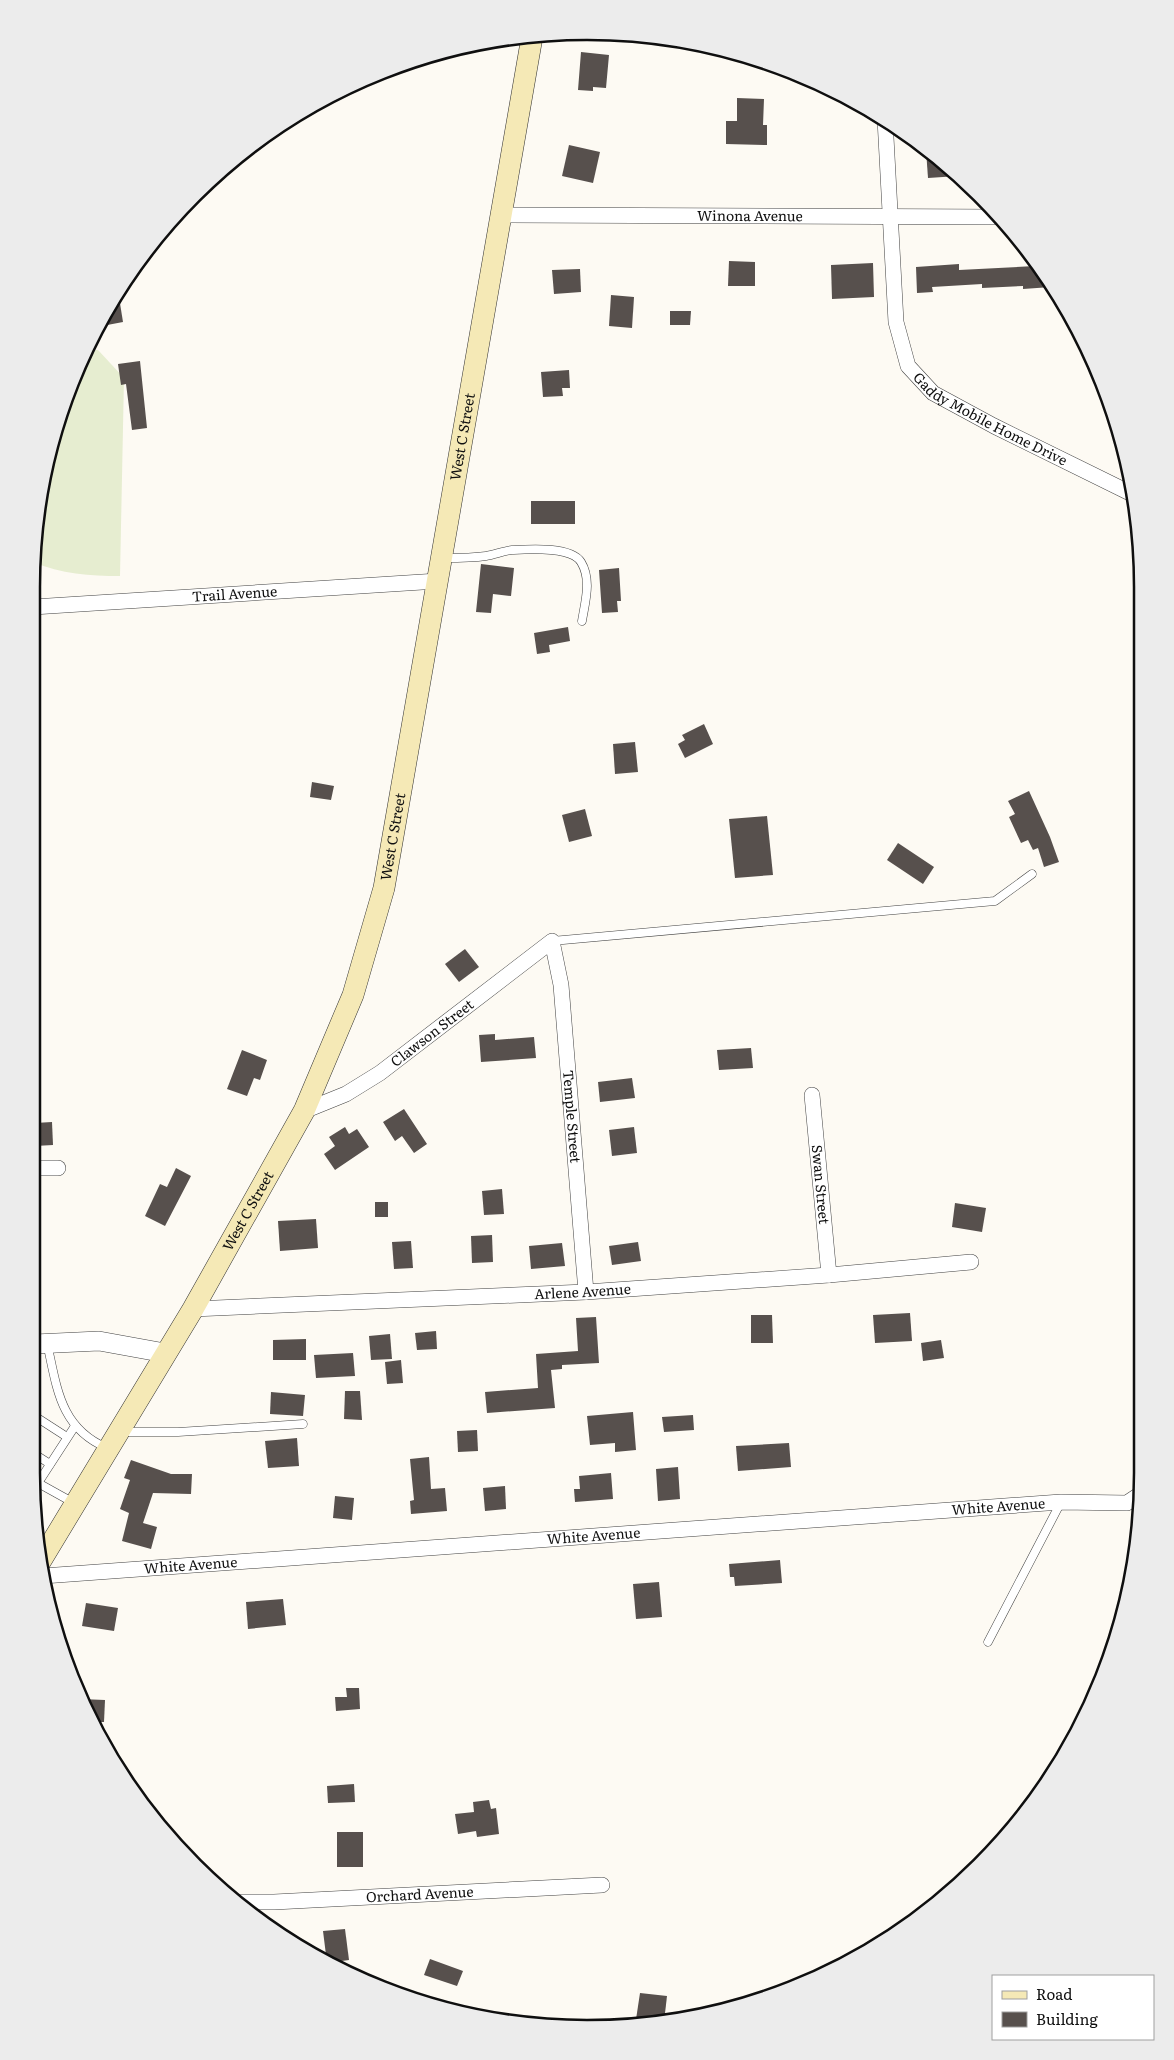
<svg xmlns="http://www.w3.org/2000/svg" width="1174" height="2060" font-family="Literata,serif">
	<style>
		.pitch { fill: #e6edd0 }
		.building { fill: #57504d }
		.lines { fill: none; stroke-linecap: round; stroke-linejoin: round }
		.service-casing { stroke: #424242; stroke-width: 9 }
		.minor-casing { stroke: #424242; stroke-width: 16 }
		.tertiary-casing { stroke: #424242; stroke-width: 20 }
		.secondary-casing { stroke: #313131; stroke-width: 22 }
		.service { stroke: #fff; stroke-width: 8 }
		.minor { stroke: #fff; stroke-width: 15 }
		.tertiary { stroke: #fff; stroke-width: 19 }
		.secondary { stroke: #f5e9b6; stroke-width: 21 }
		.labels { text-anchor: middle; stroke-width: 5; stroke-linejoin: round; paint-order: stroke }
		.street-label { font-size: 14px; fill: #0f0f0f; stroke: #fff }
		.rim { fill: none; stroke: #0f0f0f; stroke-width: 2.5 }
	</style>
	<rect width="100%" height="100%" fill="#fdfaf3"/>
	<path class="pitch" d="M89,350h9l26,28 -4,198c-30,0 -59,-2 -87,-14l-1,-12 29,-142z"/>
	<g class="building">
		<path d="M581,52l28,3 -3,33 -13,-1v4l-15,-1z"/>
		<path d="M737,98l27,1 -1,26h4v20l-41,-1v-23h11z"/>
		<path d="M569,145l31,7 -7,31 -31,-7z"/>
		<path d="M926,150l21,17 11,9 -30,2z"/>
		<path d="M729,261l26,1v24h-27z"/>
		<path d="M873,263l1,34 -42,2 -1,-34z"/>
		<path d="M959,264v6l76,-4 16,21 -28,2v-3l-41,2v-4l-50,3 1,5 -16,1 -1,-26z"/>
		<path d="M580,269l1,23 -27,2 -2,-24z"/>
		<path d="M118,291l5,31 -21,4z"/>
		<path d="M611,295l23,2 -2,31 -23,-2z"/>
		<path d="M670,311h21l-1,14h-20z"/>
		<path d="M140,361l7,67 -15,2 -6,-46 -5,1 -3,-21z"/>
		<path d="M569,370l1,18h-8l1,8 -20,1 -2,-25z"/>
		<rect x="531" y="501" width="44" height="23"/>
		<path d="M481,564l33,4 -3,28 -18,-2 -2,19 -15,-1z"/>
		<path d="M619,568l2,33h-4l1,11 -16,1 -3,-43z"/>
		<path d="M568,627l2,14 -21,4 1,7 -13,2 -3,-21z"/>
		<path d="M704,724l9,20 -28,14 -7,-14 7,-4 -3,-5z"/>
		<path d="M635,742l3,30 -23,2 -2,-30z"/>
		<path d="M312,782l22,4 -3,14 -21,-3z"/>
		<path d="M1029,791l21,46 9,25 -15,5 -6,-19 -5,2 -5,-10 -7,3 -12,-26 6,-3 -7,-13z"/>
		<path d="M585,809l7,27 -23,6 -7,-27z"/>
		<path d="M767,816l6,59 -38,3 -6,-59z"/>
		<path d="M898,843l36,24 -11,17 -36,-24z"/>
		<path d="M465,949l14,18 -20,15 -14,-18z"/>
		<path d="M495,1034v6l39,-3 2,21 -55,4 -2,-27z"/>
		<path d="M751,1048l2,20 -34,2 -2,-20z"/>
		<path d="M242,1050l25,10 -7,20 -6,-2 -7,18 -20,-7z"/>
		<path d="M632,1078l3,20 -35,4 -2,-20z"/>
		<path d="M404,1109l23,35 -13,9 -12,-17 -7,5 -12,-19z"/>
		<path d="M52,1122l1,23 -18,1v-23z"/>
		<path d="M345,1127l4,7 8,-5 12,18 -34,23 -11,-16 11,-8 -6,-9z"/>
		<path d="M634,1127l3,26 -25,3 -3,-26z"/>
		<path d="M176,1168l15,8 -26,50 -20,-10 15,-32 7,3z"/>
		<path d="M502,1189l2,25 -20,1 -2,-24z"/>
		<rect x="375" y="1202" width="13" height="15"/>
		<path d="M955,1203l31,5 -4,24 -30,-5z"/>
		<path d="M316,1219l2,29 -38,3 -2,-30z"/>
		<path d="M492,1235l1,27 -21,1 -1,-27z"/>
		<path d="M411,1241l2,27 -19,1 -2,-27z"/>
		<path d="M638,1242l3,19 -29,4 -3,-19z"/>
		<path d="M562,1243l3,23 -34,3 -2,-23z"/>
		<path d="M910,1313l2,28 -37,2 -2,-28z"/>
		<path d="M751,1315h21l1,28h-22z"/>
		<path d="M596,1317l3,46 -37,2v4l-11,1 4,38 -68,5 -2,-21 53,-4 -2,-34 42,-3 -2,-33z"/>
		<path d="M436,1331l1,18 -20,1 -2,-17z"/>
		<path d="M390,1334l2,25 -21,1 -2,-24z"/>
		<path d="M306,1339v21h-33v-20z"/>
		<path d="M941,1340l3,18 -21,3 -2,-18z"/>
		<path d="M353,1353l2,23 -39,2 -2,-23z"/>
		<path d="M401,1360l2,23 -16,1 -2,-22z"/>
		<path d="M345,1391h15l2,29 -18,-1z"/>
		<path d="M271,1392l34,3 -2,21 -33,-2z"/>
		<path d="M633,1412l3,38 -21,2v-9l-25,2 -3,-29z"/>
		<path d="M693,1415l1,15 -30,2 -2,-15z"/>
		<path d="M477,1430l1,21 -20,1 -1,-21z"/>
		<path d="M297,1438l2,28 -31,2 -3,-27z"/>
		<path d="M789,1443l2,24 -53,4 -2,-25z"/>
		<path d="M429,1457l2,32 14,-1 2,23 -36,3 -1,-13 4,-1 -4,-41z"/>
		<path d="M131,1460l40,14h21l-1,20 -38,-1 -10,30 14,4 -6,22 -29,-8 7,-28 -9,-4 10,-29 -6,-2z"/>
		<path d="M678,1467l2,32 -22,2 -2,-32z"/>
		<path d="M611,1473l2,26 -38,3 -1,-13h6l-1,-13z"/>
		<path d="M505,1486l1,23 -21,2 -2,-23z"/>
		<path d="M335,1496l19,2 -2,22 -19,-2z"/>
		<path d="M780,1560l2,23 -47,3 -1,-9h-4l-1,-13z"/>
		<path d="M659,1582l3,35 -26,2 -3,-35z"/>
		<path d="M283,1599l3,26 -38,4 -2,-27z"/>
		<path d="M86,1603l32,5 -4,23 -32,-5z"/>
		<path d="M346,1688h13l1,21 -24,2 -1,-14h12z"/>
		<path d="M80,1699l25,1 -1,22h-14z"/>
		<path d="M354,1784l1,18 -27,1 -1,-17z"/>
		<path d="M489,1800l2,9 5,-1 3,26 -22,3 -1,-6 -18,3 -3,-20 19,-2 -1,-10z"/>
		<rect x="337" y="1832" width="26" height="35"/>
		<path d="M345,1929l4,31 -22,3 -4,-32z"/>
		<path d="M430,1959l33,12 -6,15 -33,-11z"/>
		<path d="M640,1993l27,3 -3,26 -29,4z"/>
	</g>
	<g class="lines">
		<defs>
			<g id="service">
				<path d="M444,558c13,0 28,0 42,-2 8,-1 17,-5 26,-6 17,-1 59,-4 69,12 11,18 4,40 1,59"/>
				<path d="M552,941l443,-40 37,-27"/>
				<path d="M47,1343c10,45 13,85 60,105"/>
				<path d="M36,1417l31,20"/>
				<path d="M122,1432h56l125,-8"/>
				<path d="M36,1455l14,9"/>
				<path d="M74,1503l-36,-20 37,-57"/>
				<path d="M988,1642l73,-140"/>
			</g>
			<g id="minor">
				<path id="s1" d="M885,119l11,203 12,44 25,27 61,33 136,67"/>
				<path id="s2" d="M502,215l495,2"/>
				<path id="s3" d="M33,607l405,-26"/>
				<path id="s4" d="M812,1095l17,180"/>
				<path id="s5" d="M304,1111l42,-17 34,-21 172,-132 9,44 25,307"/>
				<path d="M35,1168h23"/>
				<path id="s6" d="M193,1309l393,-17 243,-17 142,-13"/>
				<path id="s7" d="M43,1576l1018,-74 66,1 15,-10"/>
				<path id="s8" d="M238,1902h36l328,-17"/>
			</g>
			<path id="tertiary" d="M35,1344l64,-3 66,12"/>
			<g id="secondary">
				<path id="s9" d="M40,1562l153,-253 111,-198 49,-116 31,-107 148,-851"/>
			</g>
		</defs>
		<use href="#service" class="service-casing"/>
		<use href="#minor" class="minor-casing"/>
		<use href="#tertiary" class="tertiary-casing"/>
		<use href="#secondary" class="secondary-casing"/>
		<use href="#service" class="service"/>
		<use href="#minor" class="minor"/>
		<use href="#tertiary" class="tertiary"/>
		<use href="#secondary" class="secondary"/>
	</g>
	<g class="labels">
		<g class="street-label">
			<text dy="5" stroke="none"><textPath href="#s2" startOffset="248">Winona Avenue</textPath></text>
			<text dy="5" stroke="none"><textPath href="#s1" startOffset="348">Gaddy Mobile Home Drive</textPath></text>
			<text dy="5" stroke="none"><textPath href="#s9" startOffset="1218">West C Street</textPath></text>
			<text dy="5" stroke="none"><textPath href="#s3" startOffset="202">Trail Avenue</textPath></text>
			<text dy="5" stroke="none"><textPath href="#s9" startOffset="812">West C Street</textPath></text>
			<text dy="5" stroke="none"><textPath href="#s5" startOffset="151">Clawson Street</textPath></text>
			<text dy="5" stroke="none"><textPath href="#s5" startOffset="479">Temple Street</textPath></text>
			<text dy="5" stroke="none"><textPath href="#s4" startOffset="90">Swan Street</textPath></text>
			<text dy="5" stroke="none"><textPath href="#s9" startOffset="408">West C Street</textPath></text>
			<text dy="5" stroke="none"><textPath href="#s6" startOffset="390">Arlene Avenue</textPath></text>
			<text dy="5" stroke="none"><textPath href="#s7" startOffset="958">White Avenue</textPath></text>
			<text dy="5" stroke="none"><textPath href="#s7" startOffset="552">White Avenue</textPath></text>
			<text dy="5" stroke="none"><textPath href="#s7" startOffset="148">White Avenue</textPath></text>
			<text dy="5" stroke="none"><textPath href="#s8" startOffset="182">Orchard Avenue</textPath></text>
		</g>
	</g>
	<path d="M0 0H1174V2060H0ZM587 40H587A547 547 0 0 1 1134 587V1473A547 547 0 0 1 587 2020H587A547 547 0 0 1 40 1473V587A547 547 0 0 1 587 40Z" fill="#ececec" fill-rule="evenodd"/>
	<path class="rim" d="M587 40H587A547 547 0 0 1 1134 587V1473A547 547 0 0 1 587 2020H587A547 547 0 0 1 40 1473V587A547 547 0 0 1 587 40Z"/>
	<rect x="992" y="1975" width="162" height="65" fill="#ffffff" stroke="#9f9f9f"/>
	<rect x="1002" y="1991" width="25" height="8" fill="#f5e9b6" stroke="#9f9f9f"/>
	<text x="1036" y="2000" font-size="15" fill="#0f0f0f">Road</text>
	<rect x="1002" y="2012" width="25" height="15" fill="#57504d" stroke="#9f9f9f"/>
	<text x="1036" y="2025" font-size="15" fill="#0f0f0f">Building</text>
</svg>
